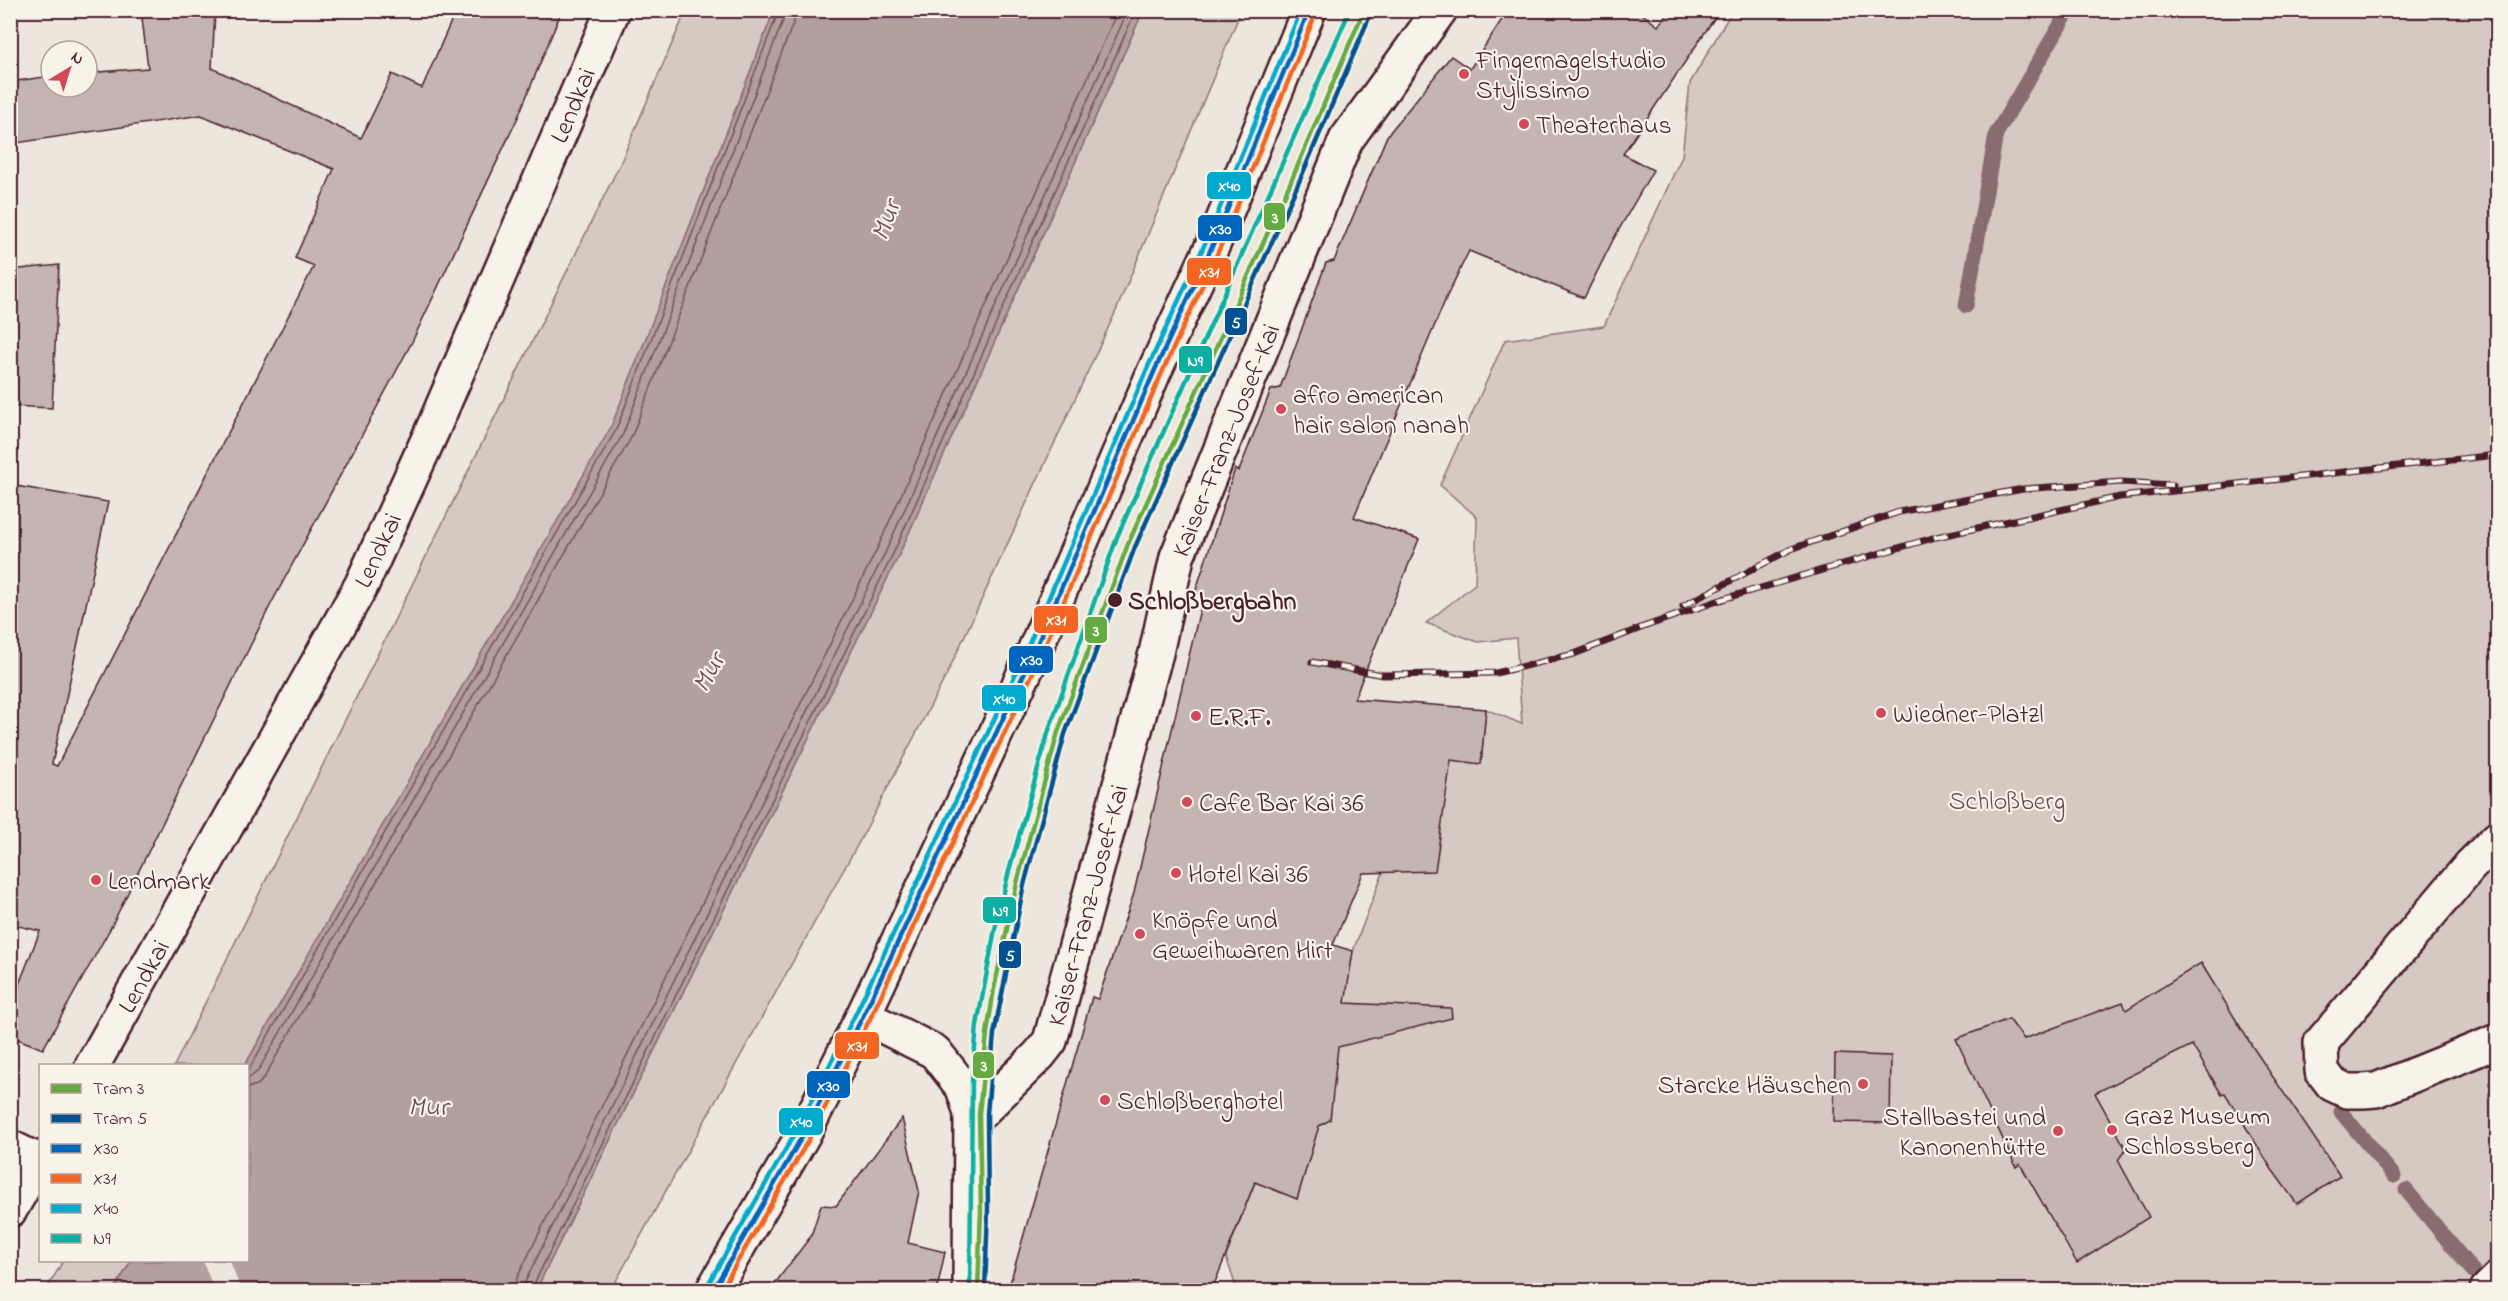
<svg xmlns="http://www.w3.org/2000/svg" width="2508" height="1301" font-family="'Indie Flower',sans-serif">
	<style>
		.green { fill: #d5c9c2; stroke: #907476; stroke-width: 1.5 }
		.water { fill: #b39f9d; stroke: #896c6f; stroke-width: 1.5 }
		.pier { fill: #ece6dd }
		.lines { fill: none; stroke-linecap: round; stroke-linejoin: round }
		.shore { stroke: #745259; stroke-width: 1.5 }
		.stream { stroke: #896c6f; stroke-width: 15 }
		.building { fill: #c4b5b0; stroke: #4a1f2b; stroke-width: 1.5 }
		.pedestrian-casing { stroke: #4a1f2b; stroke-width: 38 }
		.minor-casing { stroke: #4a1f2b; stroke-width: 38 }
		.primary-casing { stroke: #4a1f2b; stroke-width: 38 }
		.pedestrian { stroke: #f7f3e8; stroke-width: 33 }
		.minor { stroke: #f7f3e8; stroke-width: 33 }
		.primary { stroke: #f7f3e8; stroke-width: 33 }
		.rail-casing { stroke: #4a1f2b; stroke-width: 7 }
		.rail { stroke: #f7f3e8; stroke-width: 4.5; stroke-dasharray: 14; stroke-linecap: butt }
		.bus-1-casing { stroke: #f7f3e8; stroke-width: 9 }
		.bus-2-casing { stroke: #f7f3e8; stroke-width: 9 }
		.bus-3-casing { stroke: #f7f3e8; stroke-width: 9 }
		.bus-4-casing { stroke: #f7f3e8; stroke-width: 9 }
		.bus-1 { stroke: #0065bd; stroke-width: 4.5 }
		.bus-2 { stroke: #f26522; stroke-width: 4.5 }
		.bus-3 { stroke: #00a9ce; stroke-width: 4.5 }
		.bus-4 { stroke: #0dafa2; stroke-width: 4.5 }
		.tram-1-casing { stroke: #f7f3e8; stroke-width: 9 }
		.tram-2-casing { stroke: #f7f3e8; stroke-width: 9 }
		.tram-1 { stroke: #65aa42; stroke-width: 4.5 }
		.tram-2 { stroke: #025191; stroke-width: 4.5 }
		.poi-dot { fill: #d1495b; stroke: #f7f3e8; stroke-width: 2 }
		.stop-dot { fill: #4a1f2b; stroke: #f7f3e8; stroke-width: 2 }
		.labels { text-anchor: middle; stroke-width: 4.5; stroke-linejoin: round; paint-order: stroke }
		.poi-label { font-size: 26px; fill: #4a1f2b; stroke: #f7f3e8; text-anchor: start }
		.street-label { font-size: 26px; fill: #4a1f2b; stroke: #f7f3e8 }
		.stop-label { font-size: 26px; font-weight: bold; fill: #4a1f2b; stroke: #f7f3e8; text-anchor: start }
		.park-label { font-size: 26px; fill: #6d4a51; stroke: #f7f3e8 }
		.water-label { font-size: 27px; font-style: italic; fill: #6f4c53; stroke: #f7f3e8 }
		.line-badge { stroke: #f7f3e8; stroke-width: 2 }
		.badge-label { font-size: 16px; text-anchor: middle; font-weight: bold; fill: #fff }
	</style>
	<rect width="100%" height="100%" fill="#ece6dd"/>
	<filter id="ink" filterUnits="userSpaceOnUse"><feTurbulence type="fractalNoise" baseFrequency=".0167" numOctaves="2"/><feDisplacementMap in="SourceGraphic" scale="12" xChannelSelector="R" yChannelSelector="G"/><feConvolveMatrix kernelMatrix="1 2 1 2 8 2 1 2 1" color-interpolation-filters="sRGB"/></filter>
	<g filter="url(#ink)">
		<g class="green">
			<path d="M686,11h88l-163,417 -366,637 -71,1 446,-902z"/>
			<path d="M1143,11h98l-125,300 -170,365 -82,157 -253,457h-75l362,-733z"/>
			<path d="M1732,11h765v1279h-1260l-11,-33 29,-75 42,17 36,-125 20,-123 56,-147 40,-44 32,4 5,-55 36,15 -6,-86 -38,4 -52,-19 49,-39 2,-67 -37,-32 65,-145 99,-14 78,-170 8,-73z"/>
			<path d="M63,1261v-1l68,1 -17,29h-68z"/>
		</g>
		<path class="water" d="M774,11h369l-245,546 -362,733h-422l17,-29 117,-1v-194l-3,-1 366,-638z"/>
		<path class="pier" d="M203,1261h27l11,29h-27z"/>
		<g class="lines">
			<g class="shore">
				<path d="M248,1071l368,-641 163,-420"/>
				<path d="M248,1079l10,-8 365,-637 164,-424"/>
				<path d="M248,1088l11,-4 6,-8 366,-638 163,-417 2,-11"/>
				<path d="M514,1290l3,-12 361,-731 240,-537"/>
				<path d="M523,1290l2,-8 361,-731 242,-541"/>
				<path d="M531,1290l362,-736 243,-544"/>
			</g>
			<g class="stream">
				<path d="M1966,306l30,-172 73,-124"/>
				<path d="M2341,1112l53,64"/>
				<path d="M2406,1190l67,81"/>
			</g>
		</g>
		<g class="building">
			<path d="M141,10h74l-3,58 149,70 31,-64 30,14 34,-78h106l-44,107 -106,225 -141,262 -161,325 -67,120 -33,-13v-29l30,-76 -30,-7v-439l98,17 -56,262 5,2 257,-500 -19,-8 39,-89 -133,-54 -191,29v-62l41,-6v11h36v-14l61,-5z"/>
			<path d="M1508,10h129l21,16 12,-16h50l-97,144 30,16 -40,70 -29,58 -115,-47 -22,45 -93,221 65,22 -65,160 132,10 -5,55 -30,-4 -16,111 -72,2 -30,72 20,6 -8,52 106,5 1,10 -114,29 -8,73 -11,6 -22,73 -42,-17 -43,108h-204l84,-293 6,2 36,-106 69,-297 -8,-3 40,-124 4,2 32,-81 9,-2 46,-125 8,-2 53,-125 64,-80 19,13z"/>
			<path d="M59,265l-7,143 -42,-2v-136z"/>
			<path d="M2201,963l51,83 88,130 -43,28 -26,-36 -46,-75 -3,2 -30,-50 -97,48 31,56 -8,11 31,57 -72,46 -57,-99 -4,3 -60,-128 53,-20 15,20 99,-37 3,8z"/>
			<path d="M1835,1054l56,2 -1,67 -56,-1z"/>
			<path d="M902,1118l17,73 -11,52 37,9 -8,38h-167l41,-54 10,-31 15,1z"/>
		</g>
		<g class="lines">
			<defs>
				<g id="pedestrian">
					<path d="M2498,838l-28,28 -149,177 1,28 10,13 15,7h16l13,-1 122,-49"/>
					<path d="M2487,1290l11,-11"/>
				</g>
				<g id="minor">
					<path d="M863,1016l72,36 28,36 8,26 -1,176"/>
					<path d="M971,1114h8l60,-59 11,-14 106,-388 21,-96 169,-417 94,-130"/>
					<path d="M10,1147l29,14"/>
				</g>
				<g id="primary">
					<path d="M92,1066l270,-482 70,-153 181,-421"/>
					<path d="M10,1210l30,-52"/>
					<path d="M713,1290l90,-155 60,-119 167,-355 124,-289 61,-132 94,-230"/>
				</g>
			</defs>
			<use href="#pedestrian" class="pedestrian-casing"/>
			<use href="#minor" class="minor-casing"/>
			<use href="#primary" class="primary-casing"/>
			<use href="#pedestrian" class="pedestrian"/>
			<use href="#minor" class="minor"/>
			<use href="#primary" class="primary"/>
			<defs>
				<g id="rail">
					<path d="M1683,606l108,-57 108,-37 124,-23 98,-7 52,3"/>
					<path d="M1312,662l71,13 113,-2 78,-19 72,-28 80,-28 210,-61 184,-40 376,-42"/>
				</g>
			</defs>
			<use href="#rail" class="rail-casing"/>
			<use href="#rail" class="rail"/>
			<defs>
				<path id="bus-1" d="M713,1290l90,-155 60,-119 167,-355 124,-289 61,-132 94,-230"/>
				<path id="bus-2" d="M721,1290l88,-151 61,-120 167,-355 124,-289 61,-132 94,-230"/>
				<path id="bus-3" d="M707,1286l89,-155 60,-118 167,-355 124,-289 61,-132 93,-227"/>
				<path id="bus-4" d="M970,1290l2,-208 5,-57 18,-96 14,-58 40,-141 68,-193 233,-527"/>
			</defs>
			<use href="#bus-1" class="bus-1-casing"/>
			<use href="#bus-2" class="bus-2-casing"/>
			<use href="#bus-3" class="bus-3-casing"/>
			<use href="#bus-4" class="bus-4-casing"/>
			<use href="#bus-1" class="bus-1"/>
			<use href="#bus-2" class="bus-2"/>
			<use href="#bus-3" class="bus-3"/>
			<use href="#bus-4" class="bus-4"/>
			<defs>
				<path id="tram-1" d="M978,1290l3,-80 -2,-96 8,-81 7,-44 23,-106 41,-151 70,-188 167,-372 69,-162"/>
				<path id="tram-2" d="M985,1290l3,-80 -1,-96 7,-80 30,-149 41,-151 70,-187 167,-372 69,-162"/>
			</defs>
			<use href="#tram-1" class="tram-1-casing"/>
			<use href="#tram-2" class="tram-2-casing"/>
			<use href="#tram-1" class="tram-1"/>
			<use href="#tram-2" class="tram-2"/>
		</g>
	</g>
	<g class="poi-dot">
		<circle cx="1464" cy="74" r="6"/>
		<circle cx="1524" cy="124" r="6"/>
		<circle cx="1281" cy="409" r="6"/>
		<circle cx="1881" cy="713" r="6"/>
		<circle cx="1196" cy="716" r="6"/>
		<circle cx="1187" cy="802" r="6"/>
		<circle cx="1176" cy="873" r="6"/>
		<circle cx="96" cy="880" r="6"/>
		<circle cx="1140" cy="934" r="6"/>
		<circle cx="1863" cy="1084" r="6"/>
		<circle cx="1105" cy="1100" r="6"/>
		<circle cx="2112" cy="1130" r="6"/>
		<circle cx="2058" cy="1131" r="6"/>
	</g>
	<circle class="stop-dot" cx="1115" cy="600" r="8"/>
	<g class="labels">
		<g class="poi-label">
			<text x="1476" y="68">Fingernagelstudio<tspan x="1476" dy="30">Stylissimo</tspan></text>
			<text x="1536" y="133">Theaterhaus</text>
			<text x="1293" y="403">afro american<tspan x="1293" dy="30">hair salon nanah</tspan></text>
			<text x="1893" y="722">Wiedner-Platzl</text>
			<text x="1208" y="725">E.R.F.</text>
			<text x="1199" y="811">Cafe Bar Kai 36</text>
			<text x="1188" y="882">Hotel Kai 36</text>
			<text x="108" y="889">Lendmark</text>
			<text x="1152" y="928">Knöpfe und<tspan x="1152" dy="30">Geweihwaren Hirt</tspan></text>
			<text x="1851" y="1093" text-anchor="end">Starcke Häuschen</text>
			<text x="1117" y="1109">Schloßberghotel</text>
			<text x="2124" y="1124">Graz Museum<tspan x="2124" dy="30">Schlossberg</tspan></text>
			<text x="2046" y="1125" text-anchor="end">Stallbastei und<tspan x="2046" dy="30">Kanonenhütte</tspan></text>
		</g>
		<g class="street-label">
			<text transform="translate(572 105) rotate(-67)" y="9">Lendkai</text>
			<text transform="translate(1225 440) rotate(-68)" y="9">Kaiser-Franz-Josef-Kai</text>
			<text transform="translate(377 550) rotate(-65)" y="9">Lendkai</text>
			<text transform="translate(1087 905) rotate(-75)" y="9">Kaiser-Franz-Josef-Kai</text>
			<text transform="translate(143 976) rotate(-61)" y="9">Lendkai</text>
		</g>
		<g class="stop-label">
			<text x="1128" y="609">Schloßbergbahn</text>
		</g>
		<g class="park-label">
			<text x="2007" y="809">Schloßberg</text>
		</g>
		<g class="water-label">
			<text transform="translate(885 220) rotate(-70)" y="9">Mur</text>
			<text transform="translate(708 672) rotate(-61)" y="9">Mur</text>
			<text x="428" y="1115">Mur</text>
		</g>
	</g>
	<g class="line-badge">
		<rect x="1206" y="171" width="46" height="29" rx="6" fill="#00a9ce"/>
		<rect x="1263" y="202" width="23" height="29" rx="6" fill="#65aa42"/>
		<rect x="1197" y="214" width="46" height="28" rx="6" fill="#0065bd"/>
		<rect x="1186" y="257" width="46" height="29" rx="6" fill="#f26522"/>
		<rect x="1224" y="307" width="24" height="29" rx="6" fill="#025191"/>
		<rect x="1178" y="345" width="35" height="29" rx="6" fill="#0dafa2"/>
		<rect x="1033" y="605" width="46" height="29" rx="6" fill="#f26522"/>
		<rect x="1084" y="616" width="24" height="28" rx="6" fill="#65aa42"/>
		<rect x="1008" y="645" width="46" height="29" rx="6" fill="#0065bd"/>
		<rect x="981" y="684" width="46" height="28" rx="6" fill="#00a9ce"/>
		<rect x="982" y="896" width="35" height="28" rx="6" fill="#0dafa2"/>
		<rect x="998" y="940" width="24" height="29" rx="6" fill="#025191"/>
		<rect x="834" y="1031" width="46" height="29" rx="6" fill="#f26522"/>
		<rect x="972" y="1051" width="23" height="28" rx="6" fill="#65aa42"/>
		<rect x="806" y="1070" width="45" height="29" rx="6" fill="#0065bd"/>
		<rect x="778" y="1107" width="46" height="29" rx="6" fill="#00a9ce"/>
	</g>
	<g class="badge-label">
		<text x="1229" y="191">X40</text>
		<text x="1275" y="223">3</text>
		<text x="1220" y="234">X30</text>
		<text x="1209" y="277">X31</text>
		<text x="1236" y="328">5</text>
		<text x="1195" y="366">N9</text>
		<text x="1056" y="625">X31</text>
		<text x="1096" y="636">3</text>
		<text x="1031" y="665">X30</text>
		<text x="1004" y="704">X40</text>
		<text x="1000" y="916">N9</text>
		<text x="1010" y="961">5</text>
		<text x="857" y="1051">X31</text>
		<text x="984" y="1071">3</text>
		<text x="828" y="1091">X30</text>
		<text x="801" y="1127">X40</text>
	</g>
	<rect width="2508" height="1301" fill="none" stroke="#f7f3e8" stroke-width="36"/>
	<rect x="18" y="18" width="2472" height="1265" fill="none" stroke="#4a1f2b" stroke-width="2" filter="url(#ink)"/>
	<rect x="39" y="1064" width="210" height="198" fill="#f7f3e8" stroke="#b29e9c" stroke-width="1.5"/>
	<rect x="51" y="1084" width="30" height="9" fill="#65aa42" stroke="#b29e9c" stroke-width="1.5"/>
	<text x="93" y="1094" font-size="18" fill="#4a1f2b">Tram 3</text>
	<rect x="51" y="1114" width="30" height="9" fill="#025191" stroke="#b29e9c" stroke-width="1.5"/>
	<text x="93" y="1124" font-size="18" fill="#4a1f2b">Tram 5</text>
	<rect x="51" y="1144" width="30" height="9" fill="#0065bd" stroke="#b29e9c" stroke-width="1.5"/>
	<text x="93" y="1154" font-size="18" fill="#4a1f2b">X30</text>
	<rect x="51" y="1174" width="30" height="9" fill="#f26522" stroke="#b29e9c" stroke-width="1.5"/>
	<text x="93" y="1184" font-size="18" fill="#4a1f2b">X31</text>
	<rect x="51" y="1204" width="30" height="9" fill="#00a9ce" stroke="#b29e9c" stroke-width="1.5"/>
	<text x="93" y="1214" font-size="18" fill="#4a1f2b">X40</text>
	<rect x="51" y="1234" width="30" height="9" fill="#0dafa2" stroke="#b29e9c" stroke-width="1.5"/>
	<text x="93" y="1244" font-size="18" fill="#4a1f2b">N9</text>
	<g transform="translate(69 69) rotate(38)"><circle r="28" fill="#f7f3e8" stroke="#b29e9c" stroke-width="1.5"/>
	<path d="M0-4.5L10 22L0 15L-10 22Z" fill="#d1495b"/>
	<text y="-9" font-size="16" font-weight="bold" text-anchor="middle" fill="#4a1f2b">N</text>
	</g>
</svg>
